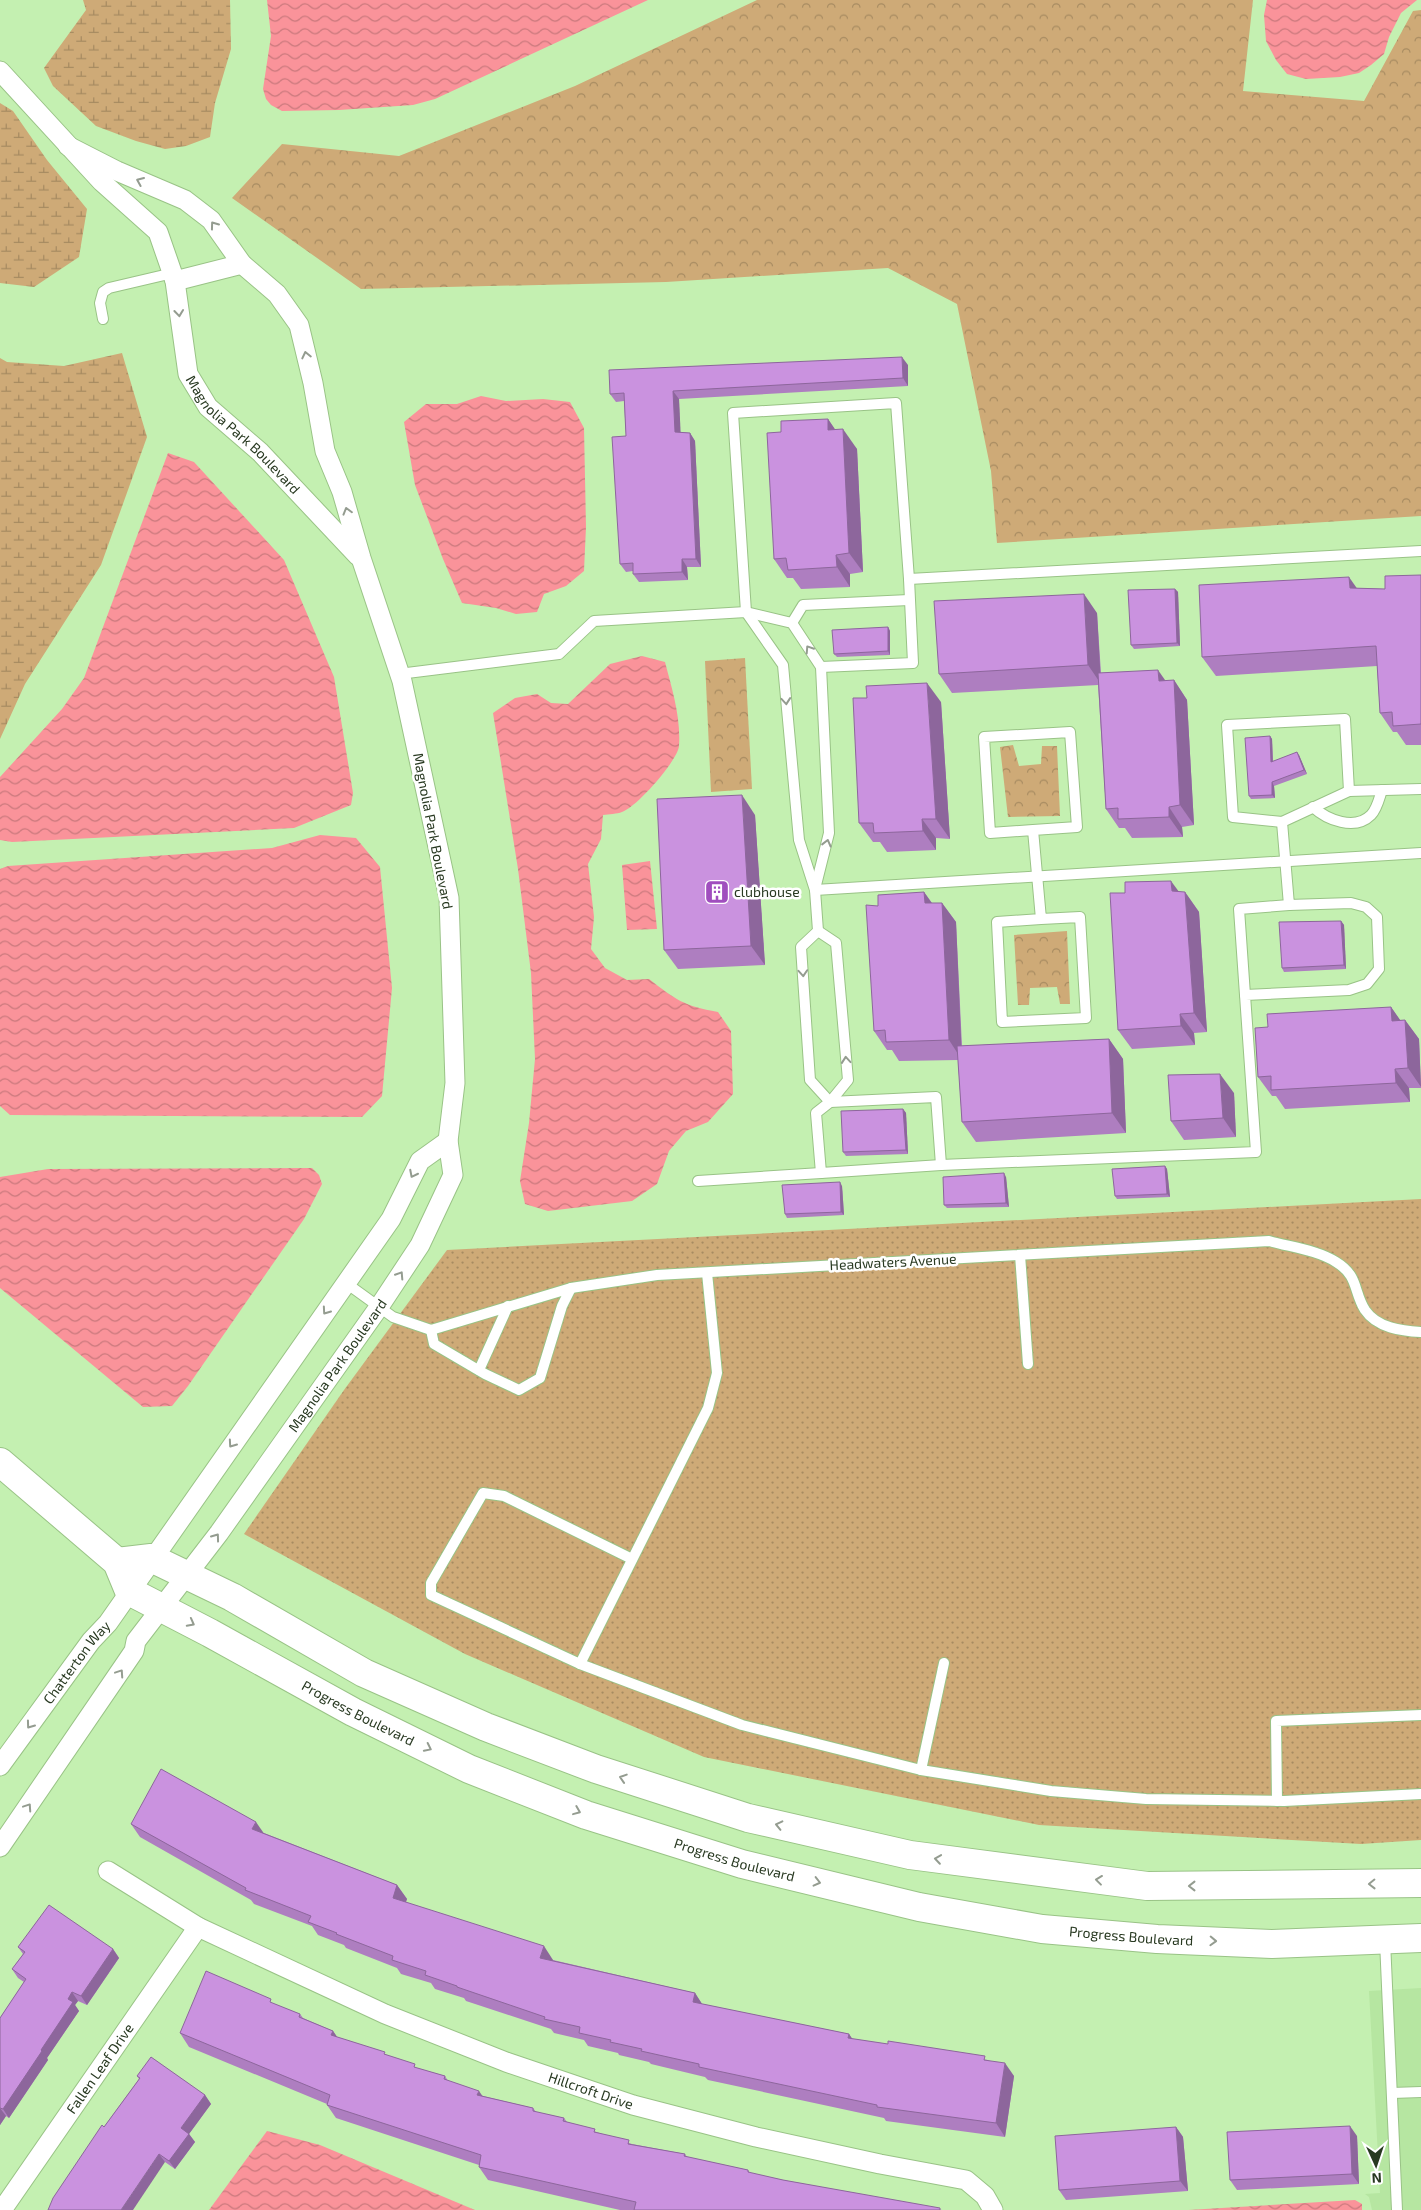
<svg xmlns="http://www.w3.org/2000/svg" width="1421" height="2210" font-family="'Exo 2',sans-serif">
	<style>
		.built { fill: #b6e6a1 }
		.grass { fill: url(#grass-dots) }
		.forest { fill: url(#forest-crowns) }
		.wetland { fill: url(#wetland-marsh) }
		.water { fill: url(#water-waves) }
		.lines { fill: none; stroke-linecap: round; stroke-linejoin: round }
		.lane-casing { stroke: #99c386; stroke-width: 12 }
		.street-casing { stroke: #99c386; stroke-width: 21 }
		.secondary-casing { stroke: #99c386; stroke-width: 30 }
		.lane { stroke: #fff; stroke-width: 10 }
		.street { stroke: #fff; stroke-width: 19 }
		.secondary { stroke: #fff; stroke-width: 28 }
		.wall { fill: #ae7ec0 }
		.shaded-wall { fill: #8d669c }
		.building { fill: #ca92df; stroke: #8d669c }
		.oneway { stroke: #949c90 }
		.labels { text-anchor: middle; stroke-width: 5; stroke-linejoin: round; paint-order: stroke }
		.street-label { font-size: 14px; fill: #283921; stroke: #fff }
		.poi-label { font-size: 14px; fill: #283921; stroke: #fff; text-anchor: start }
	</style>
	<defs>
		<pattern id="grass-dots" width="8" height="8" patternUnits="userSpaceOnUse" patternTransform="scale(1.25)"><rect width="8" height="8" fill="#ceaa77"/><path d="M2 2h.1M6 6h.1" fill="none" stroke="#a78b61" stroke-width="1.8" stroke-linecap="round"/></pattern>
		<pattern id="forest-crowns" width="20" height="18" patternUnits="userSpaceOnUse" patternTransform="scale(1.25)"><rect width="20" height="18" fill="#ceaa77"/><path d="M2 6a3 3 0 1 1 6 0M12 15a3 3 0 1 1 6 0" fill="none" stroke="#a78b61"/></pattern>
		<pattern id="wetland-marsh" width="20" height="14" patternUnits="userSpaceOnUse" patternTransform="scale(1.25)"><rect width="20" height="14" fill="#ceaa77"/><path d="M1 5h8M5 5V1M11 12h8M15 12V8" fill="none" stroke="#a78b61"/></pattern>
		<pattern id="water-waves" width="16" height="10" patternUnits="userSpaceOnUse" patternTransform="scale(1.25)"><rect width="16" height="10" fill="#fa939a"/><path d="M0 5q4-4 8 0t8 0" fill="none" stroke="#ca797d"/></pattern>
	</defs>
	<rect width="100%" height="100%" fill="#c4f0b1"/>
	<path class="built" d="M1421,1988v222h-49l-3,-13 -4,-3 15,-1 -11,-202z"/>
	<path class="grass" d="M1421,1199v641l-60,4 -322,-19 -335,-68 -239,-103 -221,-120 100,-144 103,-140z"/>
	<g class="forest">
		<path d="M757,0h496l-10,91 121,10 49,-90 8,-1v506l-424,27 -6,-72 -34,-167 -69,-36 -222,14 -305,7 -129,-91 50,-54 117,12 176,-70z"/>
		<path d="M745,658l7,131 -41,3 -6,-131z"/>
		<path d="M1013,745l6,21 22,-2 1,-18h15l3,70 -52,1 -8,-70z"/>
		<path d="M1067,931l3,73h-10l-3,-17 -27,1 -1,17h-11l-4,-70z"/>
	</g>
	<g class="wetland">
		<path d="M83,0h147l1,49 -16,54 -5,34 -24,9 -21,3 -29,-8 -40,-15 -43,-40 -9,-18 42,-58z"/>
		<path d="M0,103l13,8 34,49 40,49 -8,48 -45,30 -34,-4z"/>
		<path d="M122,353l25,84 -46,128 -76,119 -25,55v-381l7,4 57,4z"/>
	</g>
	<g class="water">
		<path d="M267,0h381l-213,99 -22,6 -74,5 -57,1 -11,-6 -5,-6 -3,-10 8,-53z"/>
		<path d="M1267,0h150l-16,13 -12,24 -5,17 -13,11 -12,8 -19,4 -34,2 -19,-5 -11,-14 -10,-19 -2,-26z"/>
		<path d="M481,396l25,5 37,-2 27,3 14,26 2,99 -2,44 -18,15 -22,8 -7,18 -21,2 -20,-6 -34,-5 -19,-44 -28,-74 -11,-63 22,-18h31z"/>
		<path d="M168,453l26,9 90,98 50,117 19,116 -2,12 -57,23 -282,14 -12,-2v-63l62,-68 22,-31z"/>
		<path d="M642,656l23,6c7,27 16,55 14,84 -1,14 -42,61 -57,66 -5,2 -13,2 -19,3l-2,24 -13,25 6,53 -3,32 14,19 22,12 22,-1c27,21 35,27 69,33l13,19 2,63 -25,28 -22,9 -17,20 -12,33 -25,17 -84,10 -23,-7 -5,-23 9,-58 6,-64 -4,-86 -13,-104 -25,-156 22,-15 22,-4 14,9 17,1 42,-40z"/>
		<path d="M320,835l36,3 24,29 12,121 -10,108 -20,21 -352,-2 -10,-9v-237l8,-3 264,-18z"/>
		<path d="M650,861l7,68 -30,1 -5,-65z"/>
		<path d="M312,1168l7,7 3,9 -18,35 -116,167 -16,20 -29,1 -143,-119v-111l48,-8z"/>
		<path d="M267,2131l53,14 155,65h-266z"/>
		<path d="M1355,2200l7,4v6h-174z"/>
	</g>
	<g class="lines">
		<defs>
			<g id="lane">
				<path d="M103,319l-3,-16 3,-11 6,-4 64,-15"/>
				<path d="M792,623l11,-18 106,-5"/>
				<path d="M821,667l92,-4 -4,-84"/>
				<path d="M399,674l160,-20 35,-33 152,-9 46,11 29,44 8,166 -14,56"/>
				<path d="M1313,807c14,13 42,24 58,8 6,-6 8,-16 11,-25"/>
				<path d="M1282,822l-49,-5 -6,-92 118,-6 4,72"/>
				<path d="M1033,830l-43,3 -6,-96 86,-5 7,95 -44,3 8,89 39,-2 6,101 -84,4 -5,-100 44,-3"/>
				<path d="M815,890l606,-37"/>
				<path d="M818,931l18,12 12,137 -18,22 -14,11 5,60 120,-8 315,-13 -11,-157 104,-5 18,-6 12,-15 -2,-52 -11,-10 -15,-4 -62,2 -7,-83 67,-31 72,-2"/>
				<path d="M1245,995l-6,-86 50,-4"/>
				<path d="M941,1165l-5,-68 -106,5 -20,-22 -9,-133 17,-16 -3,-41 -16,-50 -16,-175 -37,-53 -13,-199 163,-10 13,176 512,-28"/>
				<path d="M698,1181l123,-8"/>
				<path d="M1020,1255l8,109"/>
				<path d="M346,1283l47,34 38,13 140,-42 86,-13 612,-34c21,6 48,9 67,21 23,14 17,29 29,48 12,18 37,21 56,22"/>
				<path d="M431,1330l3,14 51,30 34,16 21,-12 22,-72 9,-18"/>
				<path d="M479,1370l29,-64"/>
				<path d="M632,1559l-128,-63 -21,-3 -52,90v12l149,69 162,61 179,45 130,21 95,8 138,2 137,-7"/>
				<path d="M580,1664l128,-256 9,-35 -10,-100"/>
				<path d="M921,1770l23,-107"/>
				<path d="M1277,1801l-1,-80 145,-6"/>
				<path d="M1385,1941l12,269"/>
				<path d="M1392,2093l29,-1"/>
			</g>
			<g id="street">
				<path id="s1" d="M0,71l102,111 56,50 17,49 13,93 20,33 52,45 98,104"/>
				<path d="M175,281l67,-17"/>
				<path id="s2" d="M0,1766l91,-125 17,-18 283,-404 29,-58 28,-20"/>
				<path id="s3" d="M0,1847l134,-196 2,-10 83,-108 160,-226 41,-62 33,-70 -5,-34 7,-58 -6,-185 -47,-217 -41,-123 -19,-66 -17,-41 -12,-68 -14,-58 -22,-31 -35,-30 -31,-44 -26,-20 -68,-29 -49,-25"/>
				<path id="s4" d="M108,1871l90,56 187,87 121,48 127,43 123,32 124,27 86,16 19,16 8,14"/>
				<path id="s5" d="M2,2210l196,-283"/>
			</g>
			<g id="secondary">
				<path id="s6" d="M0,1462l117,100 12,29 81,42 143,79 116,57 117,46 156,49 177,43 123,22 115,10 115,5 149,-6"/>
				<path d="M117,1562l34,-4 81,39 132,76 122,54 110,42 152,49 162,37 237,31 274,-3"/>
			</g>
		</defs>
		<use href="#lane" class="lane-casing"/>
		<use href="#street" class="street-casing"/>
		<use href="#secondary" class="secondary-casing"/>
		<use href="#lane" class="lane"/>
		<use href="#street" class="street"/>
		<use href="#secondary" class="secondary"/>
	</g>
	<g class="wall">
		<path d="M908,365v21l-229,13 1,33 10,1 5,8 6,126h-14l1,13 -49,2 -6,-8v-3l-7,1 -6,-8 6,-128 -2,-35 -8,1 -6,-8z"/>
		<path d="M828,419l7,11 22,19 6,123 -13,2v13l-49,2 -8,-11h-6l-13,-19 7,-127z"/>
		<path d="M1421,575v170h-15l-9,-13h-4l-13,-19 -3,-47 -161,10 -14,-19 155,-69 28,1z"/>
		<path d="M1175,589l3,3 2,54 -46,3 -3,-4z"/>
		<path d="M1097,613l4,60 65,8 8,-1 13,20 7,125 -12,2 1,10 -51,1 -7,-10h-6l-13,-19 -8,-124 -146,8 -13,-19z"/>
		<path d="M888,627l2,4v24l-53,2 -3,-3z"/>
		<path d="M941,702l9,137 -14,-1v12l-49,2 -7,-10h-7l-14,-19z"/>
		<path d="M1270,736l2,3 1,22 26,-6 8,19 -33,12 1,12 -24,1 -2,-3z"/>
		<path d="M755,815l10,150 -87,4 -14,-19z"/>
		<path d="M924,892l8,11h10l14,19 6,124 147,-7 14,20 3,74 -150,9 -14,-20 -4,-62 -59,1 -7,-11h-5l-13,-19 4,-125z"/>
		<path d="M1179,892h6l14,20 8,120 -13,1 1,12 -63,4 -14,-19z"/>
		<path d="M1341,921l3,4 2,44 -62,3 -2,-4z"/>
		<path d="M1391,1007l9,13h5l14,19 2,49h-12l1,14 -125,7 -9,-13h-4l-14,-19 10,-50z"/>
		<path d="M1234,1093l2,44 -52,3 -13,-19z"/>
		<path d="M903,1109l3,4 2,41 -62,2 -3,-4z"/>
		<path d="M1165,1166l2,3 3,28 -53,2 -2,-3z"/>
		<path d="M1006,1177l3,30 -62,1 -3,-3z"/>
		<path d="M842,1186l2,29 -57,3 -2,-4z"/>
		<path d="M131,1824l133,9 133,52 10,14 -1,3 147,58 142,33 7,11 147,30 3,5 136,21 26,16 -9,61 -119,-16 -2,-3 -176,-38 -3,-3 -54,-13 -2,-2 -30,-7 -1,-2 -30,-7 -4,-6 -30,-7 -3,-4 -85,-28 -2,-3 -29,-9 -4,-6 -30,-9 -4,-6 -51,-20 -2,-3 -26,-10 -6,-9 -58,-22 -3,-4 -111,-63z"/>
		<path d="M18,1947l95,2 6,9 -32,47 -9,-4 -3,4 4,6 -32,47 1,2 -39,58 -3,-2 -6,9v-107l24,-36 -6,-4 -6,-9 11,-15z"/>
		<path d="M274,2004l26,10 3,4 30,13 4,6 50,18 30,13 28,8 3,5 35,15 50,12 3,4 28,6 3,4 65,22 53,10 2,3 61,13 2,3 33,7 159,30h-322l-132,-30 -9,-13v-2l-143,-47 -9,-13v-1l-138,-57 -9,-14z"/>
		<path d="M137,2076l68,19 6,9 -22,30 6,8 -20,27 -10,-7 -61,-35 35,-48z"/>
		<path d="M1176,2127l7,10 5,54 -122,9 -7,-10z"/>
		<path d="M1357,2136l2,48 -122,6 -7,-10z"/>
	</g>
	<g class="shaded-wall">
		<path d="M902,357l6,8v21l-5,-8z"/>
		<path d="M673,391l6,8 2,41 -6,-8z"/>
		<path d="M828,419l13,19 -13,-8z"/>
		<path d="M843,429l14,20 6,123 -14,-19z"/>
		<path d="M690,433l5,8 6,126 -5,-8z"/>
		<path d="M836,555l14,19v13l-13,-20z"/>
		<path d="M682,559l5,8 1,13 -6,-8z"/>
		<path d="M1349,577l14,20 -13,-9z"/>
		<path d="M1175,589l3,3 2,54 -3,-3z"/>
		<path d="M1084,594l13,19 4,71 -13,-19z"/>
		<path d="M888,627l2,4v24l-2,-4z"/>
		<path d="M1158,670l14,20 -13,-9z"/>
		<path d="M1174,680l13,20 7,125 -14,-20z"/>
		<path d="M927,683l14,19 9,137 -14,-20z"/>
		<path d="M1270,736l2,3 1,27 -2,-4z"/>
		<path d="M1297,752l2,3 8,19 -3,-4z"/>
		<path d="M1272,782l2,4 1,12 -3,-3z"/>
		<path d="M742,795l13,20 10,150 -14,-19z"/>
		<path d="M1169,807l13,20 1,10 -14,-20z"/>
		<path d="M922,819l14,19v12l-13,-19z"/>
		<path d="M1171,881l14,19 -13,-9z"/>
		<path d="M924,892l14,20 -13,-9z"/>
		<path d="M1185,892l14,20 8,120 -13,-19z"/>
		<path d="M942,903l14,19 6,138 -13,-20z"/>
		<path d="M1341,921l3,4 2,44 -2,-4z"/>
		<path d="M1391,1007l14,20 -13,-6z"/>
		<path d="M1180,1014l14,19 1,12 -14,-19z"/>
		<path d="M1405,1020l14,19 2,48 -13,-19z"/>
		<path d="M1109,1039l14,20 3,74 -14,-20z"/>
		<path d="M1395,1069l14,19 1,14 -14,-19z"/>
		<path d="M1220,1074l14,19 2,44 -13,-19z"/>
		<path d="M903,1109l3,4 2,41 -2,-4z"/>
		<path d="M1165,1166l2,3 3,28 -3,-3z"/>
		<path d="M1004,1173l2,4 3,30 -3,-4z"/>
		<path d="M840,1182l2,4 2,29 -3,-3z"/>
		<path d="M256,1822l9,13 -13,-6z"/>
		<path d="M397,1885l10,14 -5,12 -9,-13z"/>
		<path d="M544,1946l9,14 -3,11 -10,-13z"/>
		<path d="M113,1949l6,9 -32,47 -6,-9z"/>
		<path d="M72,1992l6,9 -3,4 4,6 -32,47 1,2 -39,58 -6,-9z"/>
		<path d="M695,1993l9,14 -11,-5z"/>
		<path d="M333,2031l9,13 -11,-9z"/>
		<path d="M849,2034l9,13 -10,-9z"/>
		<path d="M1005,2063l9,13 -9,61 -9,-14z"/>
		<path d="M479,2091l9,13 -11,-9z"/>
		<path d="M205,2095l6,9 -22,30 6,8 -20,27 -6,-8 12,-33z"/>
		<path d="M0,2108l6,8 -6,9z"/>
		<path d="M1350,2126l7,10 2,48 -7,-10z"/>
		<path d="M1176,2127l7,10 5,54 -8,-10z"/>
		<path d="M159,2154l6,8 -32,48h-12z"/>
	</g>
	<g class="building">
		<path d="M902,357l1,21 -230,13 2,41 15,1 6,126h-14v13l-49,2v-11l-13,1 -8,-127 14,-1 -2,-43 -14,1 -1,-24z"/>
		<path d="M828,419v11l15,-1 6,124 -13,2 1,12 -49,3 -2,-12 -12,1 -7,-126 14,-1v-11z"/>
		<path d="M1421,575v149l-28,2 -1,-14 -12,1 -4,-67 -174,11 -3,-72 150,-8 1,11 35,1v-13z"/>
		<path d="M1175,589l2,54 -46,2 -3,-55z"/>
		<path d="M1084,594l4,71 -149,9 -5,-73z"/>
		<path d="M888,627v24l-54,3 -2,-24z"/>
		<path d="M1158,670l1,11 15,-1 6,125 -11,2v10l-51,2v-11l-12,1 -8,-136z"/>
		<path d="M927,683l9,136h-14l1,12 -49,2 -1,-10h-14l-6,-125h14l-1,-12z"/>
		<path d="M1270,736l1,26 26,-10 7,18 -32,12v13l-23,1 -4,-58z"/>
		<path d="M742,795l9,151 -87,4 -7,-151z"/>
		<path d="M1171,881l1,10 13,1 9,121 -14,1 1,12 -63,4 -8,-137h15v-11z"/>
		<path d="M924,892l1,11h17l7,137 -63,2 -1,-12 -11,1 -8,-126 12,1v-11z"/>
		<path d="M1341,921l3,44 -62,3 -3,-46z"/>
		<path d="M1391,1007l1,14 13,-1 3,48 -13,1 1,14 -125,7v-14l-13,1 -3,-49 13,-1 -1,-13z"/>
		<path d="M1109,1039l3,74 -150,9 -5,-76z"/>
		<path d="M1220,1074l3,44 -52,3 -3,-46z"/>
		<path d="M903,1109l3,41 -63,2 -2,-41z"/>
		<path d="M1165,1166l2,28 -52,2 -3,-27z"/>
		<path d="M1004,1173l2,30 -62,2 -1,-28z"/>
		<path d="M840,1182l1,30 -56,2 -3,-29z"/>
		<path d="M161,1769l95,53 -4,7 145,56 -4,13 151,48 -4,12 155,35 -2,9 156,32 -1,4 40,6v-3l97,15 -1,4 21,3 -9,60 -119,-16v-2l-178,-38v-3l-58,-13 1,-2 -32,-7 1,-2 -32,-7 1,-6 -36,-8 1,-2 -88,-30v-1l-32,-11 1,-4 -34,-11 1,-4 -57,-22 1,-1 -29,-11 3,-6 -66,-26 1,-2 -115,-64z"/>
		<path d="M49,1905l64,44 -32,47 -9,-4 -4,7 5,3 -32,48 1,1 -39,58 -3,-1v-90l26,-39 -14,-10 13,-17 -7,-5z"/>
		<path d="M206,1971l65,28 -1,3 30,12 -1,3 34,14 -2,4 54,17 -1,2 31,10 -1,3 31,9 -1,3 35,12 -2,4 56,13v3l31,7 -1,3 32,8 -1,3 35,8 -1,4 57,10 -1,2 64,14v2l35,8 157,28v2h-306l2,-8 -157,-35 2,-12 -154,-50 3,-10 -150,-62z"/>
		<path d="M151,2057l54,38 -24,33 8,6 -20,27 -10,-7 -38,56h-73l5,-12 49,-73 2,2 36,-49 -3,-2z"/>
		<path d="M1350,2126l2,48 -122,6 -3,-48z"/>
		<path d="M1176,2127l4,54 -121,9 -4,-54z"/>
	</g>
	<defs><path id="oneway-chevron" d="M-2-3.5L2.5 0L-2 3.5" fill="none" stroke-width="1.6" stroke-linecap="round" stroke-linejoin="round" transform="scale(1.25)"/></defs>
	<g class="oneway">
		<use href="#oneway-chevron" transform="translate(140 181) rotate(-157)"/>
		<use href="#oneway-chevron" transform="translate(214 225) rotate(-126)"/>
		<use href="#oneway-chevron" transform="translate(179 313) rotate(84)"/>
		<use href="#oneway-chevron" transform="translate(306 355) rotate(-103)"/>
		<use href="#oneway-chevron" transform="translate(347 511) rotate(-106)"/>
		<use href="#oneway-chevron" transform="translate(809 649) rotate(-123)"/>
		<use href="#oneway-chevron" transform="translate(786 701) rotate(85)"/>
		<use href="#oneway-chevron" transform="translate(827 843) rotate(-76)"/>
		<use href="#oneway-chevron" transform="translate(803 973) rotate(86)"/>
		<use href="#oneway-chevron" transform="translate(846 1060) rotate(-95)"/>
		<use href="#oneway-chevron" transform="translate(413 1174) rotate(117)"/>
		<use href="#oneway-chevron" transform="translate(400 1275) rotate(-57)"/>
		<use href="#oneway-chevron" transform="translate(326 1311) rotate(125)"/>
		<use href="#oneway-chevron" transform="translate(232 1444) rotate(125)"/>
		<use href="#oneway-chevron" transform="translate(216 1537) rotate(-54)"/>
		<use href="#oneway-chevron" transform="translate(191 1623) rotate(28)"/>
		<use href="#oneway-chevron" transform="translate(120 1673) rotate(-56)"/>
		<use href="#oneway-chevron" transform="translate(30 1725) rotate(126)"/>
		<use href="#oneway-chevron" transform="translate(428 1748) rotate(26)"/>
		<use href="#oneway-chevron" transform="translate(623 1778) rotate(-162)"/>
		<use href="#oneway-chevron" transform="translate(28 1807) rotate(-56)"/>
		<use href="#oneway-chevron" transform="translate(577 1811) rotate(22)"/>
		<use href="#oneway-chevron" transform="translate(779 1825) rotate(-167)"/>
		<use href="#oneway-chevron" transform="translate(938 1859) rotate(-172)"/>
		<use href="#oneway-chevron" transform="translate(1099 1880) rotate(-173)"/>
		<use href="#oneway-chevron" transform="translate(817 1882) rotate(14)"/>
		<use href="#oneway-chevron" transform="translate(1372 1884) rotate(179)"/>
		<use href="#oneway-chevron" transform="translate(1192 1886) rotate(-180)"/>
		<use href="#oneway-chevron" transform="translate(1213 1941) rotate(2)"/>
	</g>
	<defs>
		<symbol id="building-square" viewBox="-11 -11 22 22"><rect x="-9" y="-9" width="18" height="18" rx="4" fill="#a04ebe" stroke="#fff"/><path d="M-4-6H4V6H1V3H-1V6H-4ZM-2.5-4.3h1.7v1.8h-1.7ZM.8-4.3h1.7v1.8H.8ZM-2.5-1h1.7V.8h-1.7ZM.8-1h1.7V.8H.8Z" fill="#fff"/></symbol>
	</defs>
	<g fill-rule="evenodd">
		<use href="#building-square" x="703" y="878" width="28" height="28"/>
	</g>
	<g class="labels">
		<g class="street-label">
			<text dy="5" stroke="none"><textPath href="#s1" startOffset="454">Magnolia Park Boulevard</textPath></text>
			<text transform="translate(433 831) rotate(79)" y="5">Magnolia Park Boulevard</text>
			<text transform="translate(893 1262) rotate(-3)" y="5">Headwaters Avenue</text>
			<text dy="5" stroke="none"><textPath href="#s3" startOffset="589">Magnolia Park Boulevard</textPath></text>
			<text dy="5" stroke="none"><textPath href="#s2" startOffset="129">Chatterton Way</textPath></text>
			<text dy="5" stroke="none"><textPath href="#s6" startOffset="445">Progress Boulevard</textPath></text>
			<text dy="5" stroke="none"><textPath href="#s6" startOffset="850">Progress Boulevard</textPath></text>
			<text dy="5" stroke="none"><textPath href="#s6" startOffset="1255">Progress Boulevard</textPath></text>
			<text dy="5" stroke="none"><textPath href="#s5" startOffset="172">Fallen Leaf Drive</textPath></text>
			<text dy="5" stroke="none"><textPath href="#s4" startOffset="532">Hillcroft Drive</textPath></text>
		</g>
		<g class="poi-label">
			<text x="734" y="897">clubhouse</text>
		</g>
	</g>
	<g transform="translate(1376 2165) rotate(177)" stroke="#ffffff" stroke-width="4" paint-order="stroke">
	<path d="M0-4L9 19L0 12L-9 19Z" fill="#283921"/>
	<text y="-8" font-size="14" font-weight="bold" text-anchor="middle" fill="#283921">N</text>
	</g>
</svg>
